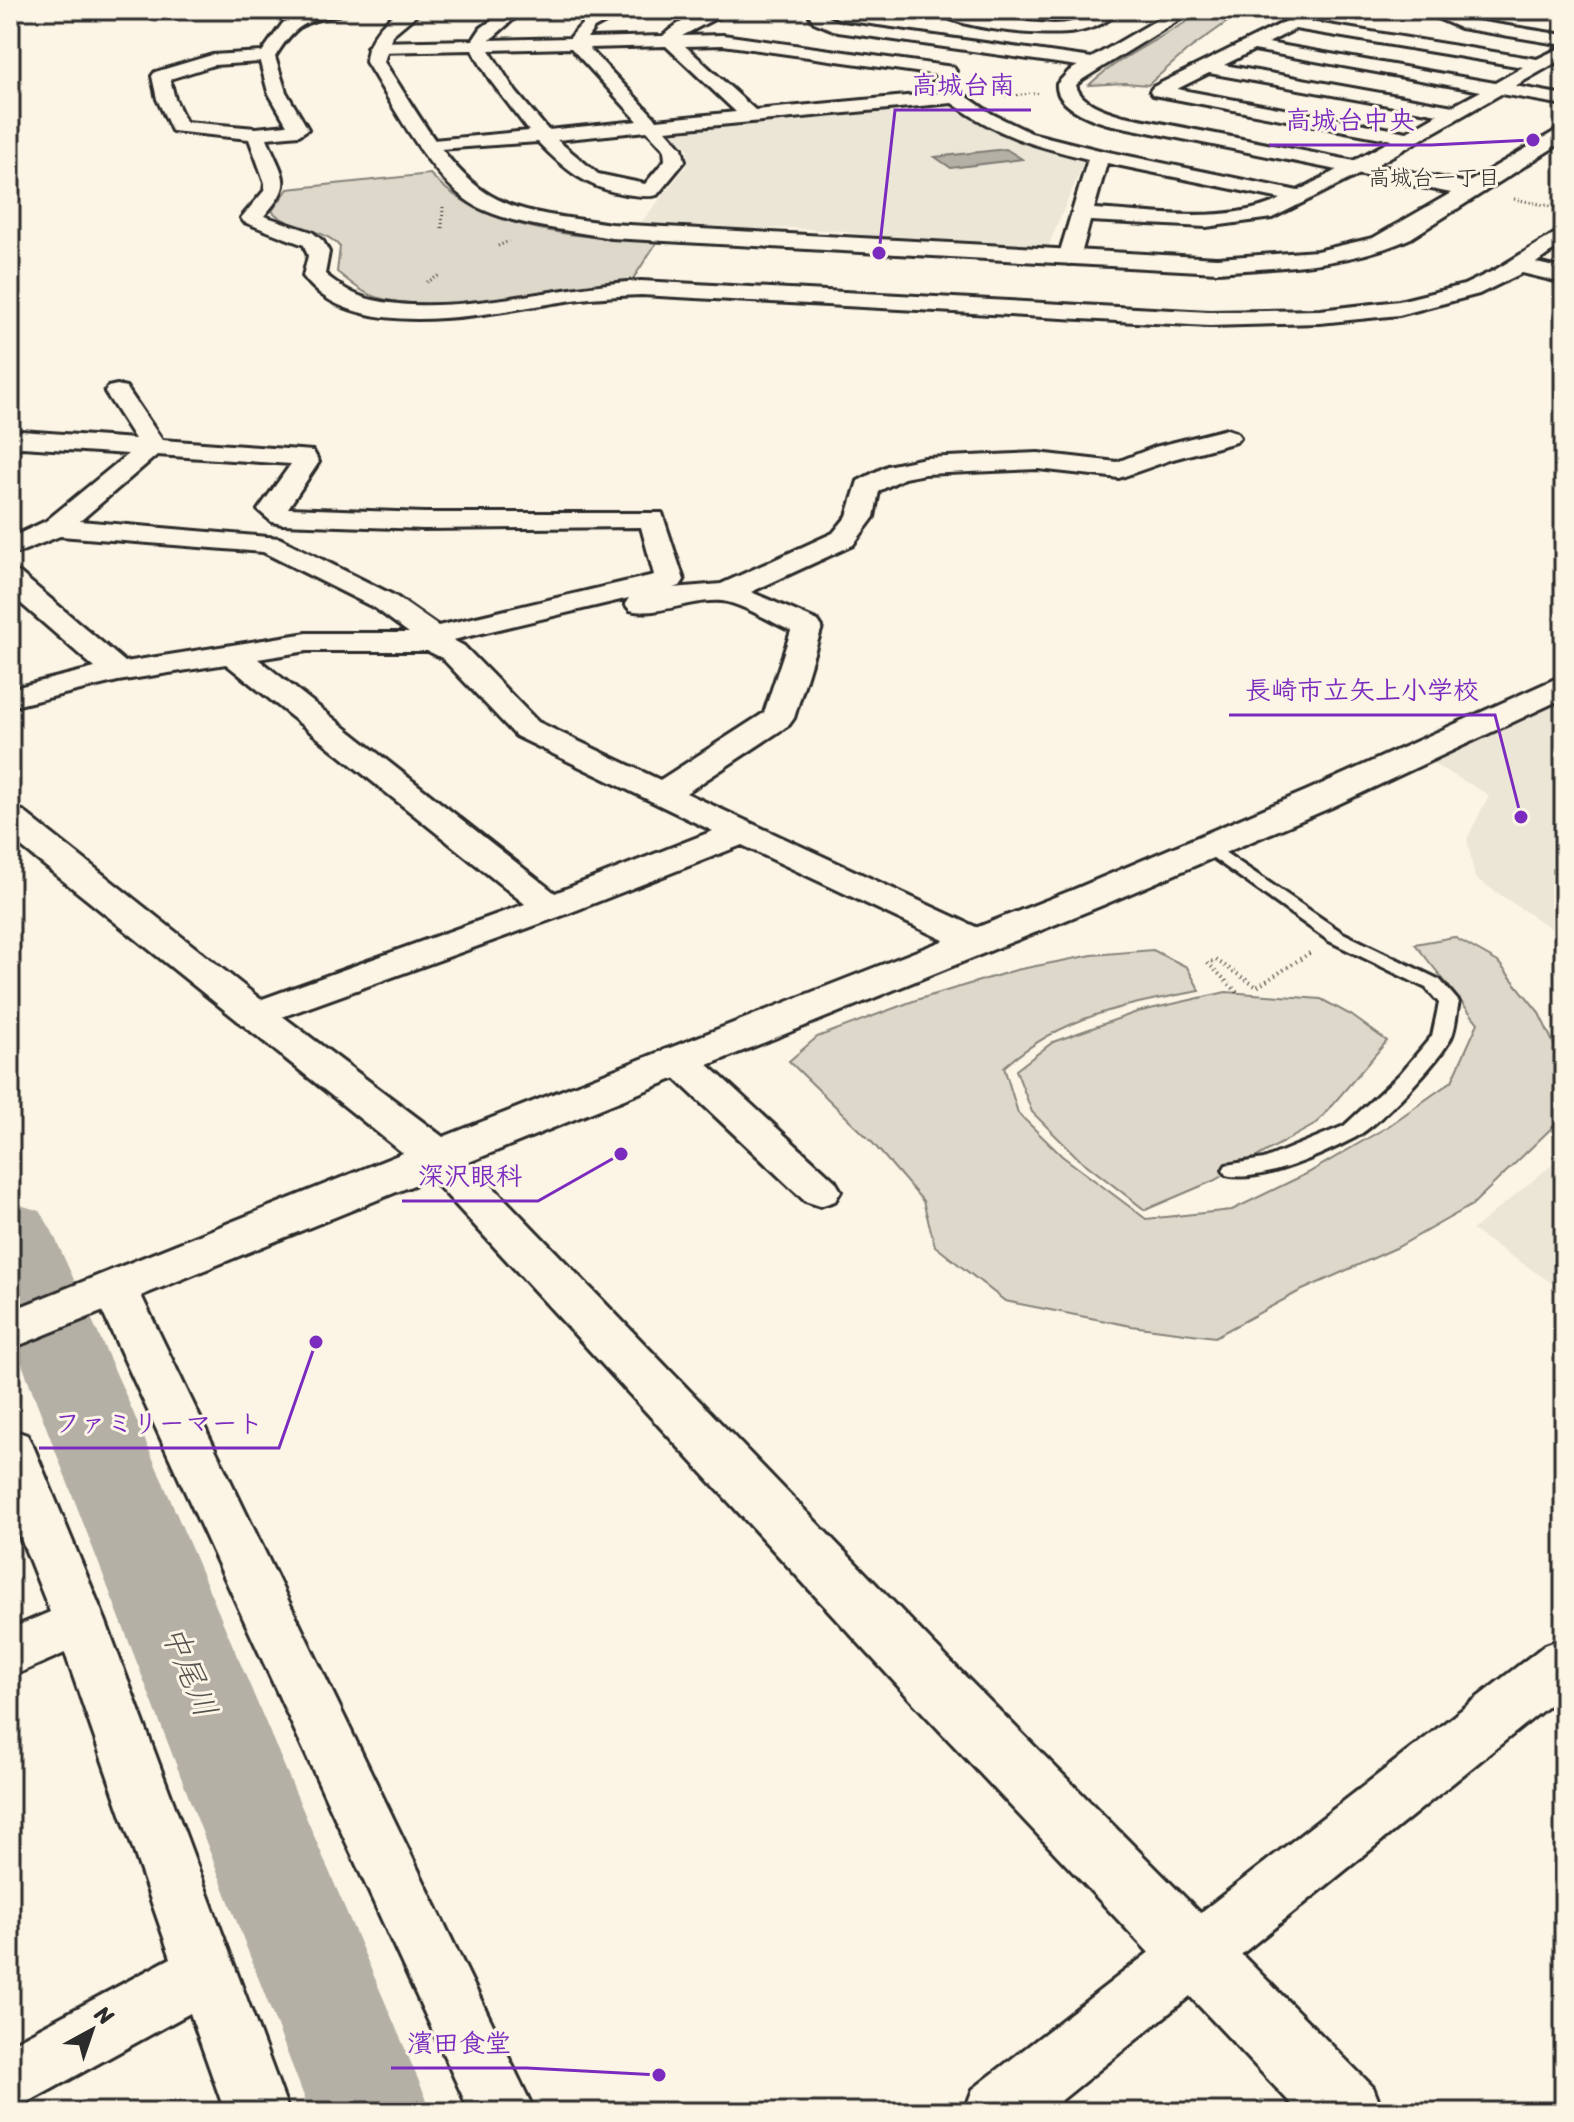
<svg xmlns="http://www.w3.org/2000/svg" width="1574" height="2122" font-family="Sriracha,'Klee One',sans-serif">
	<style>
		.built { fill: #ece6d7 }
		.green { fill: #ded8ca; stroke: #84827a; stroke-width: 2 }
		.water { fill: #b4b0a5; stroke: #7d7b74; stroke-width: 2 }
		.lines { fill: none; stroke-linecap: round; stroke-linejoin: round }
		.river { fill: #b4b0a5; fill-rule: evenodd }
		.service-casing { stroke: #2b2b2b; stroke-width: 6 }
		.minor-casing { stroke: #2b2b2b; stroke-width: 6 }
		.tertiary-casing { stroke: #2b2b2b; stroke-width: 6 }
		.path-far2 { stroke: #2b2b2b; stroke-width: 2; stroke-dasharray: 1 3; stroke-linecap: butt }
		.path-far1 { stroke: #2b2b2b; stroke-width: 3; stroke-dasharray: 1 3; stroke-linecap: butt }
		.path { stroke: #2b2b2b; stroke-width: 4; stroke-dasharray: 1 4; stroke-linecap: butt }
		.service { fill: #fcf5e5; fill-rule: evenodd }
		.minor { fill: #fcf5e5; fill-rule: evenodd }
		.tertiary { fill: #fcf5e5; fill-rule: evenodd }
		.labels { text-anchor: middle; stroke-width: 6; stroke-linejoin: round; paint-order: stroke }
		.far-neighbourhood-label { font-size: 22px; fill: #2b2b2b; stroke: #fcf5e5 }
		.near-water-label { font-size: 32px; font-style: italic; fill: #545350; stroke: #fcf5e5 }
		.leader { fill: none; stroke: #7b2cbf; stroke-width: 3 }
		.callout-dot { fill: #7b2cbf; stroke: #fcf5e5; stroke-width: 3 }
		.callout-label { font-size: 26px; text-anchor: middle; font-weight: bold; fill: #7b2cbf; stroke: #fcf5e5; stroke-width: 6; stroke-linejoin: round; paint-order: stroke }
	</style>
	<rect width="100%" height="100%" fill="#fcf5e5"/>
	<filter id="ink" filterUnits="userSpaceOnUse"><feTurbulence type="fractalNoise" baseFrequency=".0125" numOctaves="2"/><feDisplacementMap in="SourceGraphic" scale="16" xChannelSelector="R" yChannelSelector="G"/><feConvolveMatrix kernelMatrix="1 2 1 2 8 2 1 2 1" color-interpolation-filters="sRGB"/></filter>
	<g filter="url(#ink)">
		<g class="built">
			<path d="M952,101l62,37 63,18 6,8 -35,83 -167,-9 -40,-7 -51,-3 -40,2 -110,-6 48,-60v-16l-21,-21z"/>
			<path d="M1564,701v236l-89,-59 -8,-39 22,-44 -59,-33z"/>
			<path d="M1564,1155v136l-92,-61z"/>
		</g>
		<g class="green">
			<path d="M1205,10h39l-56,40 -40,35 -23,-2 -36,2c33,-31 78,-49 116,-75z"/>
			<path d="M430,174c56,60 151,62 227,68l-28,43 -21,-1c-66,7 -174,34 -235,12 -13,-4 -25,-16 -36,-24l3,-25c-18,-21 -49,-16 -68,-36l16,-22z"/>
			<path d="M1454,937l44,25 40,49 26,54v51l-92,89 -76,43 -98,44 -83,45 -84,-11 -126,-25 -70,-55 -12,-45 -52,-60 -82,-80 28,-24 99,-37 100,-30 76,-15 61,-5 34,17 13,24c-74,13 -138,25 -196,76l14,46 44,43 84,63 86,-9 76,-37 79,-46 65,-46 26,-58 -63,-79z"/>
			<path d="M1226,992l95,7 30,16 36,26 -71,83 -103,57 -68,29 -67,-52 -46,-46 -16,-42 37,-28 84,-30z"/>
		</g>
		<path class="water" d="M1006,149l16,10 -71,9 -16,-11z"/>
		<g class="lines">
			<path class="river" d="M10,1202l30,9 12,20 72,160 308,721h-122l-300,-779z"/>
			<defs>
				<path id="service" d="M1208,841l135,92 97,47 19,22c-3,11 -3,26 -8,36 -11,23 -73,87 -95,99 -30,16 -97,47 -130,38l-3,-5 3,-5 38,-6 80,-33 56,-52 32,-38 7,-33 -13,-15 -97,-47 -127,-91 -3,-4 3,-4z"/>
				<g id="minor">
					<path d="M308,10h40l-2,3c-40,9 -48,7 -71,44l11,35 22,37 -9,6 -32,3c16,41 28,43 -3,78l48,16 11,9 6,11 -4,22c15,12 29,22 48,26 78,18 186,-15 268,-19l568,31 111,-2 79,-9 65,-16 31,-15 69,-42v15l-28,20 28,6v14l-42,-10 -43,21 -80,21 -79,8 -111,3 -568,-31c-23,1 -45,2 -68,5 -73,10 -218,48 -270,-24l5,-20 -4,-11 -60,-23 -3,-4 23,-27 1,-8 -16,-44 -77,-8 -15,-32 -5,-23 3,-4 57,-17 50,-3 21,-29zM260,62l8,30 19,33 -31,3 -70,-6 -11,-23 -5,-20 44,-14z"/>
					<path d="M506,10h18l-34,30 80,-2c17,-23 30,-28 58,-28l-34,18 -7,10 76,-2c18,-18 43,-26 68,-26l-49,26 41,-1 230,32 3,4 -6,12 3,4 39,27 39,19 68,17 199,41 94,-51 -233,-44 -6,-1 -3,-4 3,-4 156,-77h20l-19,12 227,37 27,-13v12l-49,28 49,9v10l-63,-11 -137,78 -92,46 -66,9 -116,-6 -10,37 -11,6 -11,-6 30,-99c-56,-14 -87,-22 -136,-56l-286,27 16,18 3,13 -28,34c-10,3 -21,0 -32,-1 -38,-6 -61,-25 -87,-52l-112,8 -2,-4 9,-6 96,-9 -39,-51 -18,-30 -97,2 -8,-5 8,-5 98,-2 8,-12zM1295,29l228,38 -28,16 -227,-40zM723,45l214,30 -5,9 7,9 -184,17 -70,-64zM666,46l70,66 -79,8 -68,-72zM571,48l67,73 -90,9 -32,-38 -27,-42zM1254,50l227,41 -28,15 -229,-41zM1209,73l229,41 -31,18 -230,-43zM647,131l17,18 1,11 -20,24 -47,-10 -41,-34zM1107,163l174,36c-51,26 -131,13 -187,10z"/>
					<path d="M817,10h19l-8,7 14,6 250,35 9,5 -9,5 -254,-36 -24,-10 -4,-6z"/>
					<path d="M935,10c40,0 78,13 119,14 27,0 40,-14 66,-14 -11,12 -28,19 -44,22 -29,5 -120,-2 -141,-22z"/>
					<path d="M1419,10h22l23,9 100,16v10l-104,-17z"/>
					<path d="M117,385l9,2 36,53 151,11 6,11 -31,46 136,5h238l22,67 -4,6 -7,2 48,-4 112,-51 14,-17 11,-35 29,-15 38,-8 113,-5 79,9 38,-15 72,-18 9,3 4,5 -4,5 -63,17 -54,19 -81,-9 -113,5 -21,4 -25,13 -5,26 -21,28 -102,47 67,29 4,6 -28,91 -5,7 -103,68 305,141 6,8 -6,8 -13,3 -13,-3 -223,-105 -178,70 -310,112 -14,-4 -5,-8 5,-8 285,-103 -299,-240 -108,17 -108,26v-18l85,-21 -85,-74v-24l10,3 105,89 182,-29h102l-34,-25 -112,-56 -203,-16 -50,20v-18l36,-17 82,-67 -106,-7 -12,3v-16l11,-3 114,8 -30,-47 3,-5zM157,455l134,9 -33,46 14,12 10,2 142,5 217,-2 13,48 -216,51 -43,-30 -116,-58 -199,-17zM629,598l-4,6 5,6c26,7 63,-12 92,-9 19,2 51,22 69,30l-27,82 -104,67 -122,-58 -74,-76 -11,-6zM307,651h121l14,7 74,78 197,95 -158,62 -297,-234z"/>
					<path d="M678,1046l14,4 143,131 6,10 -6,10 -15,5 -15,-5 -141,-133 -6,-9 6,-9z"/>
					<path d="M115,1273l16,5 7,11 397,823h-65l-378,-823 7,-11z"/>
					<path d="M10,1429l17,6 7,13 72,174 183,490h-64l-35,-99 -158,87 -22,10v-66l161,-86 -106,-305 -55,24v-48l40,-17 -40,-101z"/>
					<path d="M1564,1638v55l-517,419h-83l9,-23 572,-444z"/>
				</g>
				<g id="tertiary">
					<path d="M400,10h22l-30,25 -8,27c31,45 64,113 113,137 33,17 77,19 114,25l606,34 100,-7 56,-13 78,-45 -343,-69c-18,-5 -53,-18 -51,-40l12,-13 105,-61h21l-112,69 -7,6c4,19 32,26 48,31l343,67 97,-57v15l-153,97c-61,28 -128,29 -194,34l-606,-34c-42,-8 -88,-11 -127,-28 -48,-20 -90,-104 -118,-148 1,-23 15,-39 34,-52z"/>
					<path d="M1564,675v23l-232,109 -229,98 -634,257 483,501 421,424 10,25h-84l-389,-413 -479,-521 -421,171v-38l393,-158 -393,-315v-30l13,3 246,195 174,131 632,-248 231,-98z"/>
				</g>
			</defs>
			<use href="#service" class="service-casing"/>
			<use href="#minor" class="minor-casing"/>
			<use href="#tertiary" class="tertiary-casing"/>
			<path class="path-far2" d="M1005,96l33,-3"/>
			<g class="path-far1">
				<path d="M1514,199l41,8"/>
				<path d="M442,228l1,-21"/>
				<path d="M498,246l11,-5"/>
				<path d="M427,282l13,-7"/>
			</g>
			<path class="path" d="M1237,992l-29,-29 8,-3 41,27 54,-35"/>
			<use href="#service" class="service"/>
			<use href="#minor" class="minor"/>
			<use href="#tertiary" class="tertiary"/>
		</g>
	</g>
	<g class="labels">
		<g class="far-neighbourhood-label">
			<text x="1434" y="185">高城台一丁目</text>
		</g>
		<g class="near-water-label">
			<text transform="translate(190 1671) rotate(68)" y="11">中尾川</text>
		</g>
	</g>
	<path class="leader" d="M879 253L895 110H1031M1533 140L1431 145H1269M1521 817L1495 715H1229M621 1154L538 1201H402M316 1342L279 1448H39M659 2075L527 2068H391"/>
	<g class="callout-dot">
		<circle cx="879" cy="253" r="8"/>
		<circle cx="1533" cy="140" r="8"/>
		<circle cx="1521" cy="817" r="8"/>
		<circle cx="621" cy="1154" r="8"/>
		<circle cx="316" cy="1342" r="8"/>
		<circle cx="659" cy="2075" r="8"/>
	</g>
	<g class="callout-label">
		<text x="963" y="94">高城台南</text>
		<text x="1350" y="129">高城台中央</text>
		<text x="1362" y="699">長崎市立矢上小学校</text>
		<text x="470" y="1185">深沢眼科</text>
		<text x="159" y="1432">ファミリーマート</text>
		<text x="459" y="2052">濱田食堂</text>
	</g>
	<rect width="1574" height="2122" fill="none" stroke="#fcf5e5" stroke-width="40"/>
	<rect x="20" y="20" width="1534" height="2082" fill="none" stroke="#2b2b2b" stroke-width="3" filter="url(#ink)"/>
	<g transform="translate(92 2030) rotate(40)" stroke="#fcf5e5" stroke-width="6" paint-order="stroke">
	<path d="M0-6L14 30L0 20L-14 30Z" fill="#2b2b2b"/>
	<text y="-12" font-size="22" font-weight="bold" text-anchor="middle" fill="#2b2b2b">N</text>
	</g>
</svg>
